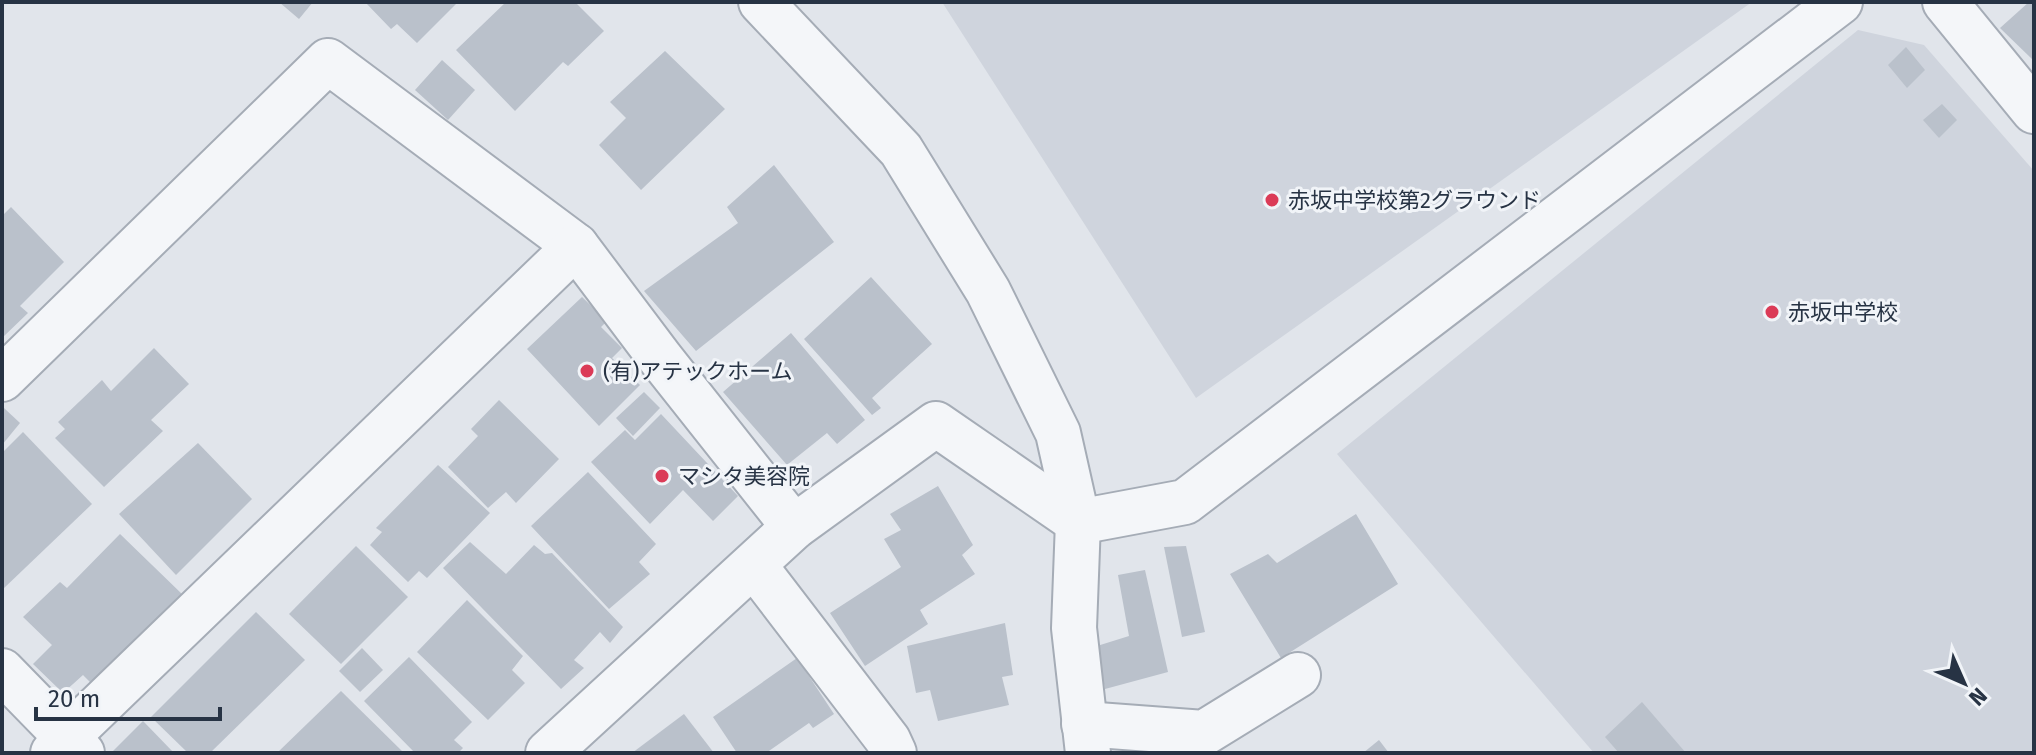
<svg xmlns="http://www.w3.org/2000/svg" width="2036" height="755" font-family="'Fira Sans','Noto Sans JP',sans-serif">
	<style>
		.built { fill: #cfd4dd }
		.building { fill: #bac1cb }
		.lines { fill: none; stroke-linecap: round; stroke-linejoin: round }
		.street-casing { stroke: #a5acb6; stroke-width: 48 }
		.street { stroke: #f4f6f9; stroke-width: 44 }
		.poi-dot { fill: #db3b57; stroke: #f1f4f8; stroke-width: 3 }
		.labels { text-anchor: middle; stroke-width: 6; stroke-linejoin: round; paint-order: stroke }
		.poi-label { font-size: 22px; fill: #273344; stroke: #f1f4f8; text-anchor: start }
	</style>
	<rect width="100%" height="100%" fill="#e1e5eb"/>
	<g class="built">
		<path d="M942,2h810l-556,396z"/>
		<path d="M1858,30l66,15 110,126v582h-440l-257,-299z"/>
	</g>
	<g class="building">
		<path d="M279,2h34l-14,17z"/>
		<path d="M365,2h93l-41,41 -20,-19 -6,5z"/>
		<path d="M506,2h69l29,29 -36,35 -5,-4 -48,49 -59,-61z"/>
		<path d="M2029,2h5v59l-34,-33z"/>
		<path d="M1906,47l19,23 -18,18 -19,-23z"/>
		<path d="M665,51l60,58 -84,81 -42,-45 27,-27 -16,-16z"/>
		<path d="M442,60l33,30 -27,30 -33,-30z"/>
		<path d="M1942,104l15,16 -18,18 -16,-18z"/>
		<path d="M774,165l60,77 -138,109 -52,-60 94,-68 -11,-16z"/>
		<path d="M11,207l53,55 -44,44 8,7 -26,25v-122z"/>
		<path d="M871,277l61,67 -60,54 9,10 -9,7 -68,-76z"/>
		<path d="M582,297l25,24 -6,6 21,21 -10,10 28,27 -41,41 -72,-77z"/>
		<path d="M791,333l74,87 -28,24 -10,-11 -40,32 -64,-73z"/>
		<path d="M154,348l35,36 -38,36 12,11 -59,56 -49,-49 10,-9 -7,-7 44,-42 9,11z"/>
		<path d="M644,392l16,16 -27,28 -17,-18z"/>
		<path d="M499,400l60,59 -43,44 -10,-11 -18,16 -40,-41 30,-31 -7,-7z"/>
		<path d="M4,408l16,15 -18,22v-35z"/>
		<path d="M661,414l77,82 -25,25 -30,-31 -33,34 -59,-62 34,-32 10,10z"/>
		<path d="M23,432l69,72 -90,86v-137z"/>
		<path d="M198,443l54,56 -76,76 -57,-61z"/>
		<path d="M438,465l52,48 -63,65 -8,-7 -11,11 -38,-37 12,-13 -6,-4z"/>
		<path d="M588,472l68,72 -17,18 11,12 -41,35 -78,-83z"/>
		<path d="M938,486l35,59 -11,10 13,19 -55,36 8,14 -63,42 -35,-53 71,-46 -17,-28 17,-9 -11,-16z"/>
		<path d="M1356,514l42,70 -117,74 -51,-84 38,-20 9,9z"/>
		<path d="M120,534l63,61 -91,89 -9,-9 -20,18 -30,-29 19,-19 -29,-28 37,-35 7,6z"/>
		<path d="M470,542l36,32 28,-29 11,9 7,-1 71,74 -13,16 -10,-11 -26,28 10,8 -23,21 -118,-121z"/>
		<path d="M356,546l52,51 -67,67 -52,-50z"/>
		<path d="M1186,546l19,86 -23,5 -18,-90z"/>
		<path d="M1145,570l23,102 -63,17 -8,-43 32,-10 -11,-61z"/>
		<path d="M467,600l56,56 -11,14 13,13 -37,37 -71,-68z"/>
		<path d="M256,612l49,48 -95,93h-22l-37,-36z"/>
		<path d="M1005,623l8,52 -11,2 7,28 -71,16 -8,-31 -14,3 -9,-47z"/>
		<path d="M362,648l21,22 -23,22 -21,-21z"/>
		<path d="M409,657l63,65 -18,18 9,8 -5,5h-43l-51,-52z"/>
		<path d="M797,658l37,56 -21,14 -4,-5 -43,30h-29l-24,-36z"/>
		<path d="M341,691l63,62h-127z"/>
		<path d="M1642,702l44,51h-67l-14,-16z"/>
		<path d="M684,714l30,39h-82z"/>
		<path d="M143,721l31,32h-59l-2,-2z"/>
		<path d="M1379,740l10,13h-26z"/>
	</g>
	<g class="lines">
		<defs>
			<g id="street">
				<path d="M761,2l140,148 87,141 70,142 20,89 -4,106 14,125"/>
				<path d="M1945,2l89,109"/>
				<path d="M2,379l326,-318 248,185 85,113 133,168"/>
				<path d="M754,565l134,175 6,13"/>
				<path d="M2,671l80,82"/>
				<path d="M1084,724l120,9 94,-58"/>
				<path d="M53,753l14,-16 509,-491"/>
				<path d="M548,753l246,-226 142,-103 142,98 107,-20 655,-500"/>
			</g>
		</defs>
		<use href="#street" class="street-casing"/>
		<use href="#street" class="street"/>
	</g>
	<g class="poi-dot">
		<circle cx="1272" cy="200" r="8"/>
		<circle cx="1772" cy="312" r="8"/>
		<circle cx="587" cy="371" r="8"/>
		<circle cx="662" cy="476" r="8"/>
	</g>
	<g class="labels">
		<g class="poi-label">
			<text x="1288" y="208">赤坂中学校第2グラウンド</text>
			<text x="1788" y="320">赤坂中学校</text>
			<text x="603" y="379">(有)アテックホーム</text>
			<text x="678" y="484">マシタ美容院</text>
		</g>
	</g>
	<rect width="2036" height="755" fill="none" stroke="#273344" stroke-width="8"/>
	<g transform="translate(1964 683) rotate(135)" stroke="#f1f4f8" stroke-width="6" paint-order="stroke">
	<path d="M0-6L14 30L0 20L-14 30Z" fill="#273344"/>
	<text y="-12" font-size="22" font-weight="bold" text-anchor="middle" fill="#273344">N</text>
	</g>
	<path d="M36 707v12h184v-12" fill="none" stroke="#273344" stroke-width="4"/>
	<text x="48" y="707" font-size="24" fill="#273344" stroke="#f1f4f8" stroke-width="6" paint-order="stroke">20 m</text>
</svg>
